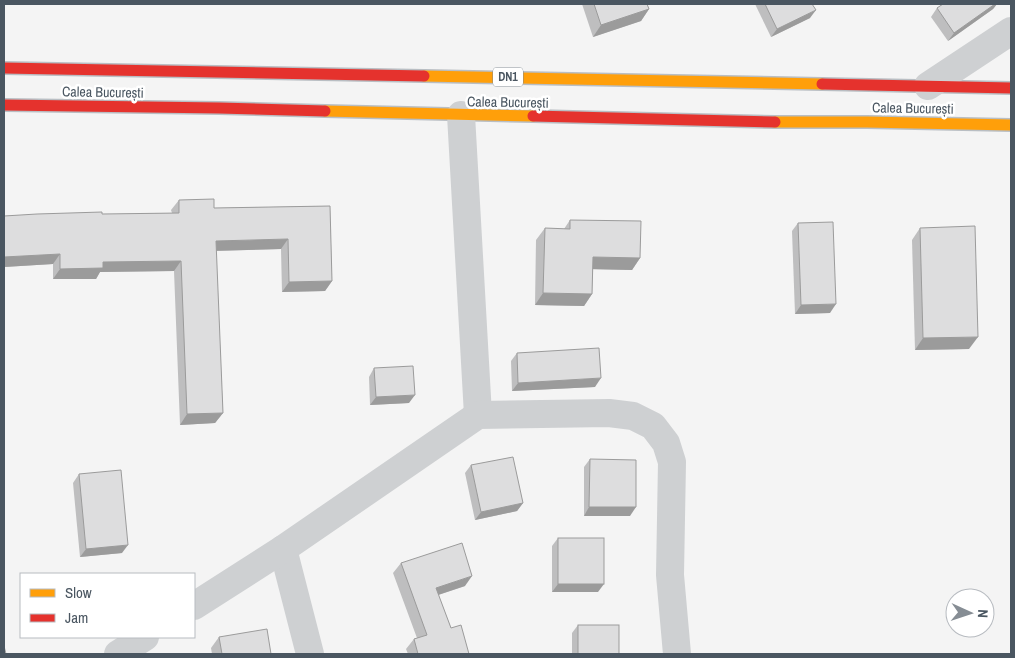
<svg xmlns="http://www.w3.org/2000/svg" width="1015" height="658" font-family="'Archivo Narrow',sans-serif">
	<style>
		.lines { fill: none; stroke-linecap: round; stroke-linejoin: round }
		.slow-casing { stroke: #b9bec3; stroke-width: 14 }
		.jam-casing { stroke: #b9bec3; stroke-width: 14 }
		.street { stroke: #ced0d2; stroke-width: 28 }
		.slow { stroke: #ff9f0a; stroke-width: 11 }
		.jam { stroke: #e5322d; stroke-width: 11 }
		.wall { fill: #bebebf }
		.shaded-wall { fill: #9b9b9b }
		.building { fill: #ddddde; stroke: #9b9b9b }
		.labels { text-anchor: middle; stroke-width: 5; stroke-linejoin: round; paint-order: stroke }
		.shield { fill: #fff; stroke: #808990; stroke-width: 1 }
		.shield-label { font-size: 12px; font-weight: bold; fill: #4a5661 }
		.street-label { font-size: 14px; fill: #4a5661; stroke: #fff }
	</style>
	<rect width="100%" height="100%" fill="#f4f4f4"/>
	<g class="lines">
		<defs>
			<g id="slow">
				<path d="M424,76l398,8"/>
				<path d="M325,111l208,5"/>
				<path d="M775,122h92l144,3"/>
			</g>
			<g id="jam">
				<path d="M4,68l420,8"/>
				<path d="M822,84l189,4"/>
				<path d="M4,105l215,3 106,3"/>
				<path d="M533,116l242,6"/>
			</g>
		</defs>
		<use href="#slow" class="slow-casing"/>
		<use href="#jam" class="jam-casing"/>
		<g class="street">
			<path d="M928,86l83,-55"/>
			<path d="M461,115l17,300"/>
			<path d="M283,549l27,105"/>
			<path d="M194,606l89,-57 195,-134 131,-2 24,3 20,10 13,17 6,19 -2,113 7,79"/>
			<path d="M118,654l27,-17"/>
		</g>
		<use href="#slow" class="slow"/>
		<use href="#jam" class="jam"/>
	</g>
	<g class="wall">
		<path d="M582,4h65l2,5 -8,12 -48,16z"/>
		<path d="M755,4h57l-2,14 -39,19z"/>
		<path d="M943,4h54l-4,5 -45,32 -17,-24 6,-9z"/>
		<path d="M179,200l35,8 116,-2 2,75 -7,10 -43,1 -1,-43 -65,2 7,162 -8,10 -35,2 -6,-154 -74,1 -4,7h-43v-15l-49,3v-51l168,-3 -1,-3z"/>
		<path d="M570,220l70,38 -8,12 -39,-1 -1,25 -8,12 -49,-1 1,-65 9,-12 19,1z"/>
		<path d="M798,223l32,90 -35,1 -3,-83z"/>
		<path d="M920,228l49,121 -54,1 -3,-110z"/>
		<path d="M517,353l78,34 -83,4 -1,-30z"/>
		<path d="M374,368l35,35 -39,2 -1,-28z"/>
		<path d="M590,459l40,57h-46v-49z"/>
		<path d="M471,465l52,38 -6,8 -42,9 -10,-47z"/>
		<path d="M79,474l43,79 -42,4 -7,-74z"/>
		<path d="M558,538l40,54h-46v-46z"/>
		<path d="M401,563l64,23 -27,9 13,33 18,26h-61l-2,-5 8,-10 3,-1 -24,-65z"/>
		<path d="M578,625l41,29h-47v-21z"/>
		<path d="M219,637l52,17h-59l-1,-6z"/>
	</g>
	<g class="shaded-wall">
		<path d="M995,4h2l-4,5 -45,32 6,-8z"/>
		<path d="M649,9l-8,12 -48,16 8,-12z"/>
		<path d="M816,10l-6,8 -39,19 6,-8z"/>
		<path d="M288,239l-7,10 -73,2 8,-10z"/>
		<path d="M60,254l-7,10 -49,3v-10z"/>
		<path d="M593,257l47,1 -8,12 -47,-1z"/>
		<path d="M181,261l-7,10 -74,1 -4,7h-43l7,-10 43,-7z"/>
		<path d="M332,281l-7,10 -43,1 7,-10z"/>
		<path d="M543,293l49,1 -8,12 -49,-1z"/>
		<path d="M836,304l-6,9 -35,1 6,-9z"/>
		<path d="M978,337l-9,12 -54,1 8,-12z"/>
		<path d="M601,378l-6,9 -83,4 6,-8z"/>
		<path d="M415,395l-6,8 -39,2 6,-8z"/>
		<path d="M223,413l-8,10 -35,2 7,-11z"/>
		<path d="M523,503l-6,8 -42,9 6,-8z"/>
		<path d="M589,507h47l-6,9h-46z"/>
		<path d="M128,545l-6,8 -42,4 6,-8z"/>
		<path d="M472,576l-7,10 -36,12 7,-10z"/>
		<path d="M558,584h46l-6,8h-46z"/>
	</g>
	<g class="building">
		<path d="M594,4h53l2,5 -48,16z"/>
		<path d="M765,4h47l4,6 -39,19z"/>
		<path d="M943,4h52l-41,29 -17,-25z"/>
		<path d="M214,199v9l116,-2 2,75 -43,1 -1,-43 -72,2 7,172 -36,1 -6,-153 -78,1v6l-43,1v-15l-56,3v-41l33,-2 65,-2v2l77,-1v-13z"/>
		<path d="M570,220l71,1 -1,37 -47,-1 -1,37 -49,-1 2,-65 25,1z"/>
		<path d="M833,222l3,82 -35,1 -3,-82z"/>
		<path d="M975,226l3,111 -55,1 -3,-110z"/>
		<path d="M599,348l2,30 -83,5 -1,-30z"/>
		<path d="M413,366l2,29 -39,2 -2,-29z"/>
		<path d="M513,457l10,46 -42,9 -10,-47z"/>
		<path d="M590,459l46,1v47h-47z"/>
		<path d="M121,470l7,75 -42,4 -7,-75z"/>
		<rect x="558" y="538" width="46" height="46"/>
		<path d="M462,543l10,33 -36,12 15,40 10,-3 8,29h-51l-4,-15 13,-4 -26,-72z"/>
		<rect x="578" y="625" width="41" height="29"/>
		<path d="M267,629l4,25h-49l-3,-17z"/>
		<path d="M4,646l2,8h-2z"/>
	</g>
	<g class="labels">
		<rect class="shield" x="493" y="67.5" width="30" height="19" rx="4"/>
		<g class="shield-label">
			<text x="508" y="81">DN1</text>
		</g>
		<g class="street-label">
			<text transform="translate(103 92) rotate(1)" y="5">Calea București</text>
			<text transform="translate(508 102) rotate(1)" y="5">Calea București</text>
			<text transform="translate(913 108) rotate(1)" y="5">Calea București</text>
		</g>
	</g>
	<rect width="1015" height="658" fill="none" stroke="#4a5661" stroke-width="10"/>
	<rect x="20" y="573" width="175" height="65" fill="#ffffff" stroke="#b7bbc0"/>
	<rect x="30" y="589" width="25" height="8" fill="#ff9f0a" stroke="#b7bbc0"/>
	<text x="65" y="598" font-size="15" fill="#4a5661">Slow</text>
	<rect x="30" y="614" width="25" height="8" fill="#e5322d" stroke="#b7bbc0"/>
	<text x="65" y="623" font-size="15" fill="#4a5661">Jam</text>
	<g transform="translate(970 613) rotate(93)"><circle r="24" fill="#ffffff" stroke="#b7bbc0"/>
	<path d="M0-4L9 19L0 12L-9 19Z" fill="#868d94"/>
	<text y="-8" font-size="14" font-weight="bold" text-anchor="middle" fill="#4a5661">N</text>
	</g>
</svg>
